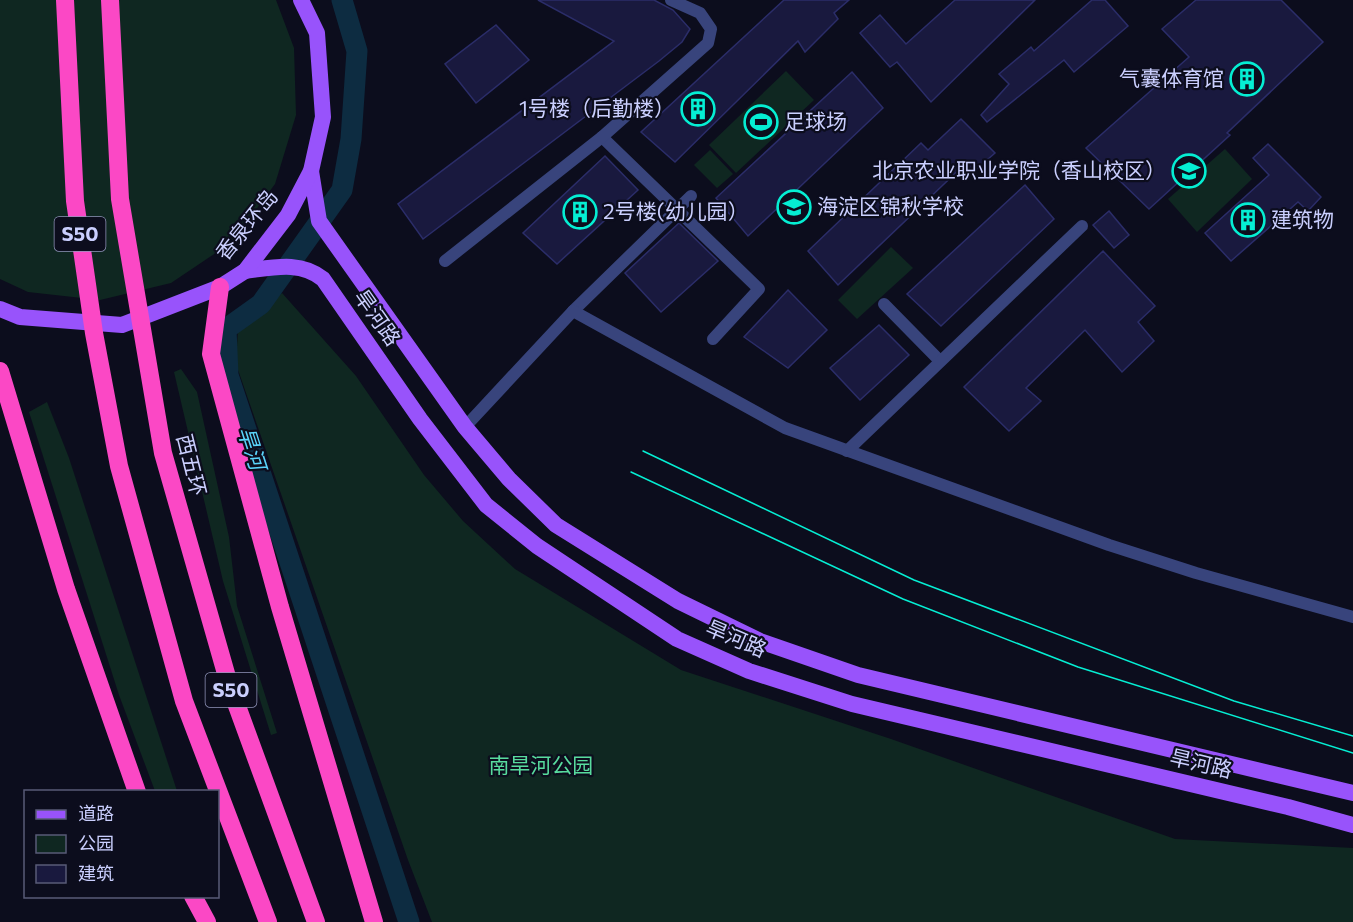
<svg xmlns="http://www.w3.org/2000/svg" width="1353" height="922" font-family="Commissioner,'Noto Sans SC',sans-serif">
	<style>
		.green { fill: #0f2721 }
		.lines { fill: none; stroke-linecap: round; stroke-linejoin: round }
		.canal { stroke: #0d2c41; stroke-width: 21 }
		.building { fill: #19193e; stroke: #2b2d69; stroke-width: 1.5 }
		.service { stroke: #38447c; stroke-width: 12 }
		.minor { stroke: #38447c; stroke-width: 12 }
		.primary { stroke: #9853fb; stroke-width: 16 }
		.motorway { stroke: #fb48c5; stroke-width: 18 }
		.tram { stroke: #05eed3; stroke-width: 1.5 }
		.labels { text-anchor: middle; stroke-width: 4.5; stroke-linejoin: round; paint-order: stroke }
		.shield { fill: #0c0d1d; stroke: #9195ba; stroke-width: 1.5 }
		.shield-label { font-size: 20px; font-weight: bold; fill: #cacffe }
		.poi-label { font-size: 21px; fill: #cacffe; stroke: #0c0d1d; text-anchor: start }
		.street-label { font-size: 21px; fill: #cacffe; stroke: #0c0d1d }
		.park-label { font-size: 21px; fill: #58db9e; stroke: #0c0d1d }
		.water-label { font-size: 22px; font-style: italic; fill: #5ad4fb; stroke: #0c0d1d }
	</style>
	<rect width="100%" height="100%" fill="#0c0d1d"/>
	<g class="green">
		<path d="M0,0h276l18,48 2,67 -21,69 -43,58 -61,41 -71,17 -72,-8 -28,-13z"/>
		<path d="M786,71l28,29 -78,73 -27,-28z"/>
		<path d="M1225,149l27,30 -55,53 -29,-33z"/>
		<path d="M710,150l23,24 -16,14 -23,-23z"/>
		<path d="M891,247l22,21 -56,51 -19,-19z"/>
		<path d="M282,293l74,83 68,99 39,46 52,48 166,101 210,69 284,100 178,9v74h-921l-24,-62 -172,-496 2,-35z"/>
		<path d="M181,369l16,23 32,145 8,69 40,127 -6,2 -48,-154 -49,-209z"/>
		<path d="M47,402l22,56 108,333h-22l-36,-96 -90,-283z"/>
	</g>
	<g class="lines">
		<path class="canal" d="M342,0l15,51 -6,88 -9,51 -81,114 -35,25 2,46 181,547"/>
	</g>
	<g class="building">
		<path d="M538,0h116l19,10 17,19 -8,13 -23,19 -236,178 -25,-35 216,-163z"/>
		<path d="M784,0h65l-15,13 4,6 -33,33 -7,-11 -123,121 -34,-30z"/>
		<path d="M955,0h80l-104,102 -34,-40 -7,5 -30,-34 20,-18 26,29z"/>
		<path d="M1092,0h13l23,26 -54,46 -10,-12 -77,62 -6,-7 28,-31 -10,-10 32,-27 3,4z"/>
		<path d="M1196,0h85l42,42 -96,91 3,2 -81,74 -63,-61 103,-91 -27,-28z"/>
		<path d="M496,25l33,35 -53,43 -31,-39z"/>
		<path d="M852,72l31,36 -135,128 -32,-38z"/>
		<path d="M961,119l34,34 -23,20 -8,-8 -126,120 -30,-34 113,-108 7,7z"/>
		<path d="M1268,144l53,53 -13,14 -10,-9 -67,59 -26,-28 64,-58 -16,-17z"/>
		<path d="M605,156l33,34 -81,74 -34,-31z"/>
		<path d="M1025,185l29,34 -113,107 -34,-32z"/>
		<path d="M1109,211l20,24 -15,13 -21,-23z"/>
		<path d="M679,223l39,38 -57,51 -36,-39z"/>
		<path d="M1103,251l52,55 -17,16 16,19 -32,31 -37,-42 -59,58 15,13 -32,30 -45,-44z"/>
		<path d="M788,290l39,40 -39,38 -44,-31z"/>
		<path d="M879,325l30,30 -49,45 -30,-32z"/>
	</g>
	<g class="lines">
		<g class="service">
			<path d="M602,137l157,152 -46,50"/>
			<path d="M884,304l56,57"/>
			<path d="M573,311l118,-115"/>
			<path d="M465,427l108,-116 212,117 324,117 87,28 157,44"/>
			<path d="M847,451l235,-225"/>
		</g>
		<path class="minor" d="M445,261l157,-124 106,-94 3,-14 -11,-16 -29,-13"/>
		<g class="primary">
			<path d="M311,171l8,50 146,206 44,52 47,46 122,76 82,40 98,34 495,118"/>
			<path d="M245,271c26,-3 55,-11 78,8l97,140 66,86 51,41 140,93 72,32 103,33 436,103 65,18"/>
			<path d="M0,309l20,8 102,8 98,-38 25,-16 43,-56 23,-44 12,-54 -6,-84 -16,-33"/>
		</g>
		<g class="motorway">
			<path d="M65,0l10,201 19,132 25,133 65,235 84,221"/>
			<path d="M110,0l10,199 43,254 66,231 87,238"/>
			<path d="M220,287l-9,67 69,253 94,315"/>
			<path d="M0,371l66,218 71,203"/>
			<path d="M193,896l14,26"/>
		</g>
		<g class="tram">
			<path d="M643,451l271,129 320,121 119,35"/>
			<path d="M631,472l272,127 175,68 275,86"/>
		</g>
	</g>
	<defs>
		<symbol id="building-ring" viewBox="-11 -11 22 22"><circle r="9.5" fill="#0c0d1d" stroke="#05eed3" stroke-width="1.5"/><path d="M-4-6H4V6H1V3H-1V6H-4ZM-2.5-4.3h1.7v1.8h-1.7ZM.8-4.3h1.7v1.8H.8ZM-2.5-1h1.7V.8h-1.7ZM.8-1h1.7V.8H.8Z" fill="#05eed3"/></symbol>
		<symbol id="stadium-ring" viewBox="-11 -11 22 22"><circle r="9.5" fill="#0c0d1d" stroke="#05eed3" stroke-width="1.5"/><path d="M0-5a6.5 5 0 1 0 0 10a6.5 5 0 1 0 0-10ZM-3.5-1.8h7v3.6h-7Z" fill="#05eed3"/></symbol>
		<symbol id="school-ring" viewBox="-11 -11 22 22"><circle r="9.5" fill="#0c0d1d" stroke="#05eed3" stroke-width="1.5"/><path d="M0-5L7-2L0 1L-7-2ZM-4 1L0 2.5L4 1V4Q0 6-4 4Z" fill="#05eed3"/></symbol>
	</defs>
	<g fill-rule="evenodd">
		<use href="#building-ring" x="1228" y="60" width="38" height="38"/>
		<use href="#building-ring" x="679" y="90" width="38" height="38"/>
		<use href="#stadium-ring" x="742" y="103" width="38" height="38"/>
		<use href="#school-ring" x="1170" y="152" width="38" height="38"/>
		<use href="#school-ring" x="775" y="188" width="38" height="38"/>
		<use href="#building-ring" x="561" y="193" width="38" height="38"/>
		<use href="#building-ring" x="1229" y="201" width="38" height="38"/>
	</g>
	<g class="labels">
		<g class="shield">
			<rect x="54.5" y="217" width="51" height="34" rx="4.5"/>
			<rect x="205.5" y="673" width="51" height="34" rx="4.5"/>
		</g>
		<g class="shield-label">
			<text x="80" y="241">S50</text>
			<text x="231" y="697">S50</text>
		</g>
		<g class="poi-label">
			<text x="1224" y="86" text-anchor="end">气囊体育馆</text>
			<text x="675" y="116" text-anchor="end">1号楼（后勤楼）</text>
			<text x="784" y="129">足球场</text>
			<text x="1166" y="178" text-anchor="end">北京农业职业学院（香山校区）</text>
			<text x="817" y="214">海淀区锦秋学校</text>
			<text x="603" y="219">2号楼(幼儿园）</text>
			<text x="1271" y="227">建筑物</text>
		</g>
		<g class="street-label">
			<text transform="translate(247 225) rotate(-51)" y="7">香泉环岛</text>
			<text transform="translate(377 318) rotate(55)" y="7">旱河路</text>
			<text transform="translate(191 465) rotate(76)" y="7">西五环</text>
			<text transform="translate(736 639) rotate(23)" y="7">旱河路</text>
			<text transform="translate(1201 764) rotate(13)" y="7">旱河路</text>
		</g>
		<g class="park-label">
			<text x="541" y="773">南旱河公园</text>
		</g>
		<g class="water-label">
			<text transform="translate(252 448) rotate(72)" y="8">旱河</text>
		</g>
	</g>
	<rect x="24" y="790" width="195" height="108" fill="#0c0d1d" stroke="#585b77" stroke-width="1.5"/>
	<rect x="36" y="810" width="30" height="9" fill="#9853fb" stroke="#585b77" stroke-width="1.5"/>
	<text x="78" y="820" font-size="18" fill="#cacffe">道路</text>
	<rect x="36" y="835" width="30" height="18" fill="#0f2721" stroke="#585b77" stroke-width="1.5"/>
	<text x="78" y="850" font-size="18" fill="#cacffe">公园</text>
	<rect x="36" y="865" width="30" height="18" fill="#19193e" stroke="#585b77" stroke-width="1.5"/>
	<text x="78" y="880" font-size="18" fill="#cacffe">建筑</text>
</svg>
